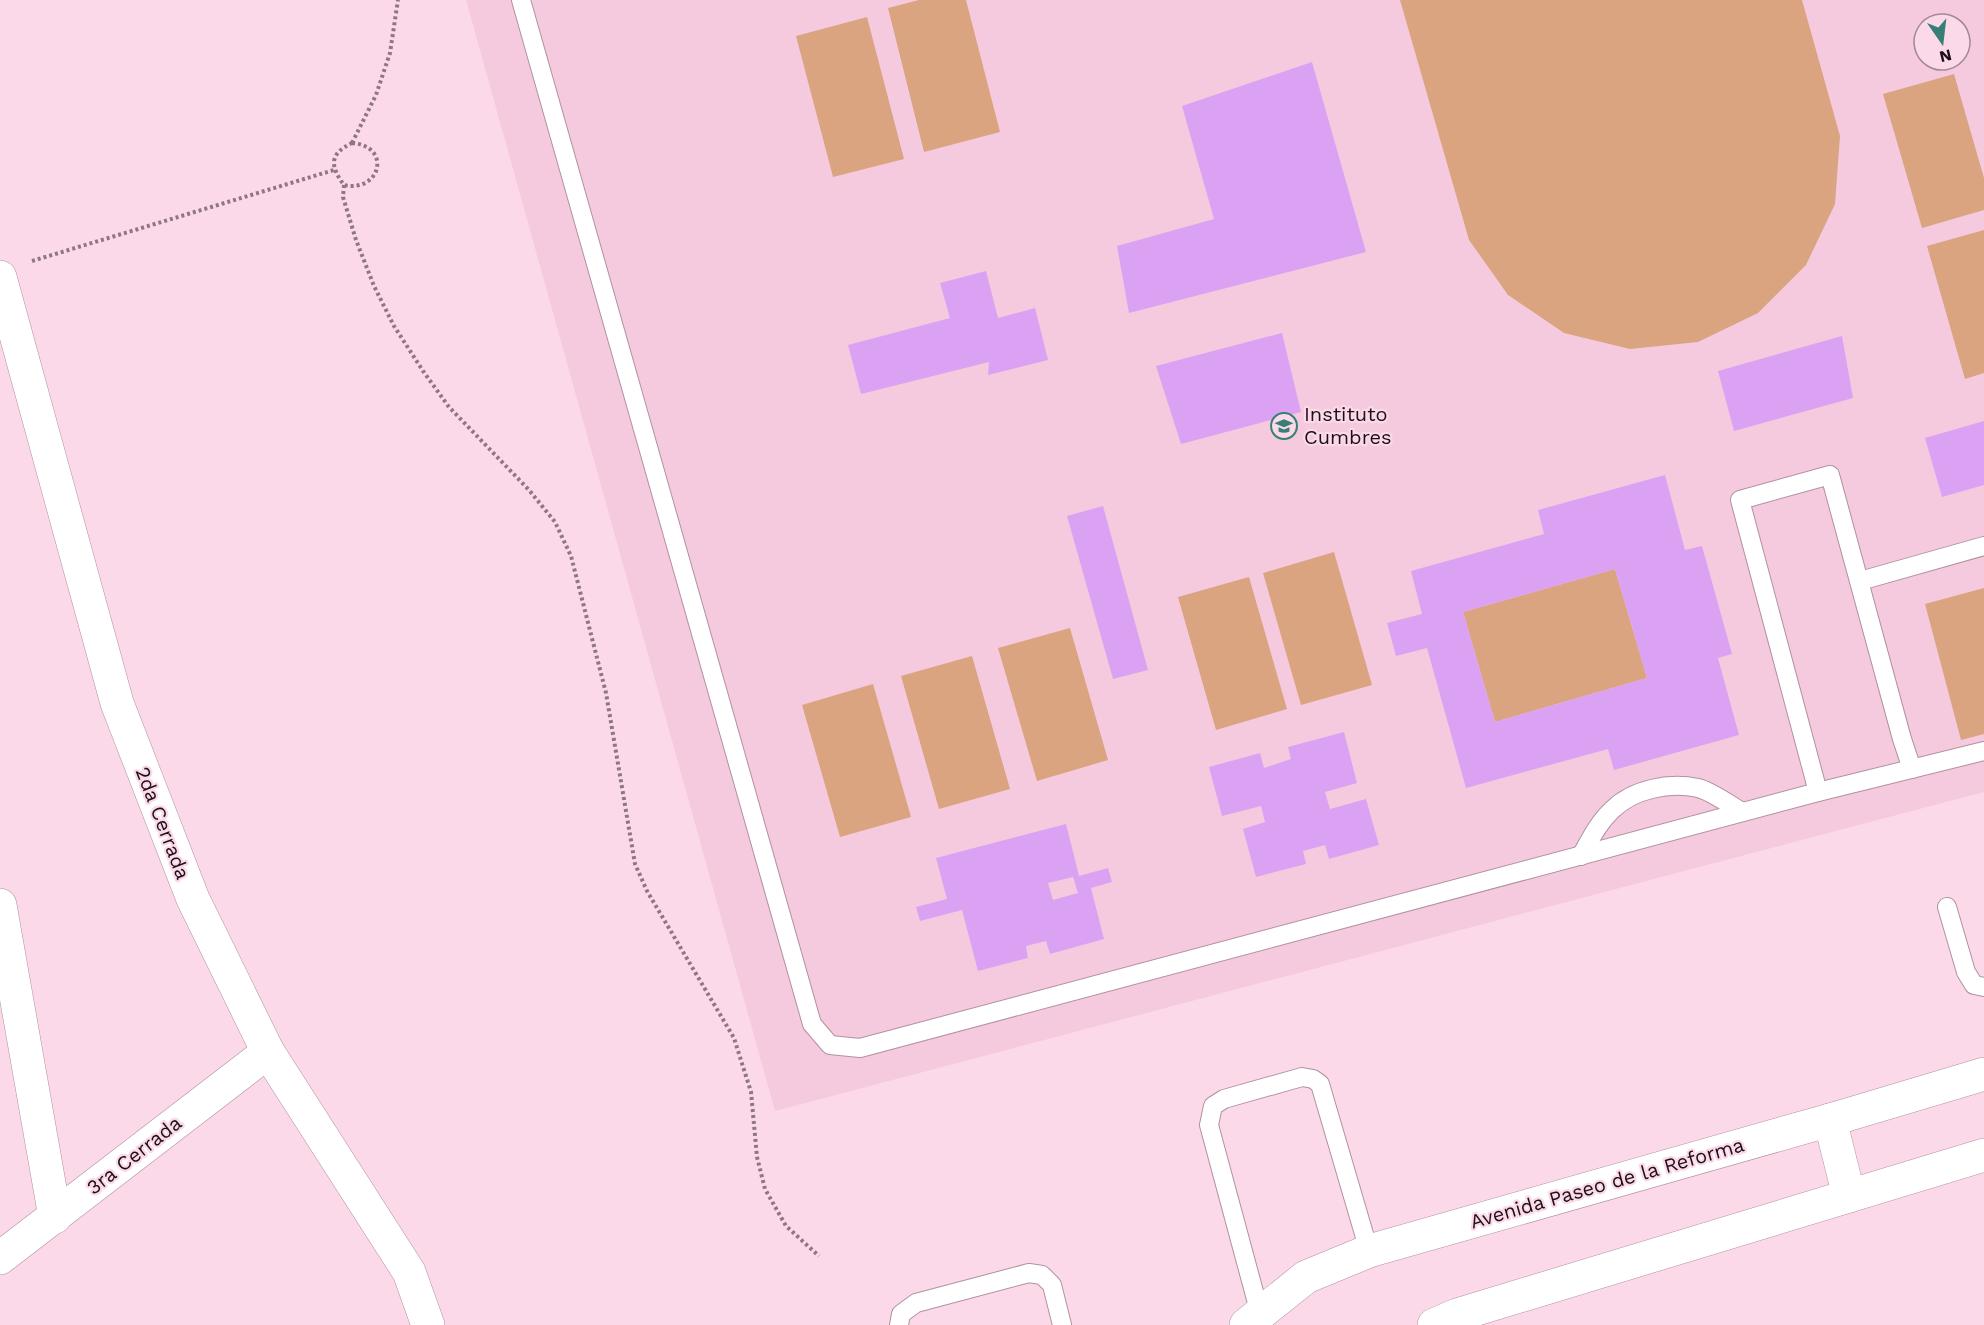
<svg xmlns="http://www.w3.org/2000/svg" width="1984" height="1325" font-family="'Work Sans',sans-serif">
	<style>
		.built { fill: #f5cade; fill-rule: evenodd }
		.green { fill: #daa481 }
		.building { fill: #dba2f3; fill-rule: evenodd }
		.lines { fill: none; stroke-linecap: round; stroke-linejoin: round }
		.service-casing { stroke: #b191a0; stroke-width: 20 }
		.minor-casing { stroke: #b191a0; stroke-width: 34 }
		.tertiary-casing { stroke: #b191a0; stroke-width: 34 }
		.path { stroke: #8f7782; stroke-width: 4; stroke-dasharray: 3 3; stroke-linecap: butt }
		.service { stroke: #fff; stroke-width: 18 }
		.minor { stroke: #fff; stroke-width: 33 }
		.tertiary { stroke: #fff; stroke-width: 33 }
		.labels { text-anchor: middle; stroke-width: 4.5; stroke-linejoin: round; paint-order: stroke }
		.poi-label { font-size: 20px; fill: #1c1016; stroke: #fcd9e9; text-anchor: start }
		.street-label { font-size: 20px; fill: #1c1016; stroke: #fcd9e9 }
	</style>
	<rect width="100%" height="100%" fill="#fcd9e9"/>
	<path class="built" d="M466,0h1518v792l-1209,319zM1924,24h36v36h-36z"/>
	<g class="green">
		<path d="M919,0h47l34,132 -76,20 -36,-144z"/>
		<path d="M1400,0h402l38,136 -5,68 -29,61 -48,48 -60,29 -68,7 -66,-16 -56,-38 -39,-55z"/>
		<path d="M867,17l37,142 -71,18 -37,-141z"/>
		<path d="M1954,74l30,104v32l-62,18 -39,-134z"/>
		<path d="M1984,230v143l-19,6 -38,-133z"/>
		<path d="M1334,552l38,133 -71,20 -38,-132z"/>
		<path d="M1615,569l32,109 -152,44 -32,-110z"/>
		<path d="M1249,577l38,132 -71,21 -38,-133z"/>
		<path d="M1984,588v146l-23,6 -36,-136z"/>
		<path d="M1070,628l38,132 -71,21 -39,-133z"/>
		<path d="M972,656l38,133 -71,20 -38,-133z"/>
		<path d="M873,684l38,133 -71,20 -38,-132z"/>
	</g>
	<g class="building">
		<path d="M1312,62l54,190 -237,61 -12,-67 97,-27 -32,-113z"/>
		<path d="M986,271l12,47 37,-10 13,52 -60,15 1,-13 -128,32 -13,-49 102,-27 -10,-35z"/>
		<path d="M1282,333l19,79 -120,32 -25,-78z"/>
		<path d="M1842,336l11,62 -119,33 -16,-60z"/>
		<path d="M1984,421v64l-42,12 -17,-59z"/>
		<path d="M1665,475l20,75 17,-4 30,108 -14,4 21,77 -125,35 -6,-21 -142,39 -39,-140 -31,8 -9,-33 35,-9 -11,-43 133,-37 -6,-24zM1615,569l32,109 -152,44 -32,-110z"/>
		<path d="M1103,506l45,164 -35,9 -46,-163z"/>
		<path d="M1344,732l13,51 -32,9 5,17 36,-10 13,46 -50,14 -4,-14 -22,6 3,13 -50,13 -13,-48 22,-7 -4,-16 -39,10 -13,-49 51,-14 4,15 27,-9 -3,-12z"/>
		<path d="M1066,824l13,52 29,-8 4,14 -21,6 13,51 -54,15 -4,-13 -20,5 2,12 -50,13 -16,-61 -42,11 -4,-14 31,-8 -11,-41zM1073,877l5,16 -25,7 -5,-17z"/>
	</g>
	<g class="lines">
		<defs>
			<g id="service">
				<path d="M521,0l291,1024 18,21 30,3 958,-256 166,-41"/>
				<path d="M1860,581l124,-35"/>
				<path d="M1818,792l-78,-292 90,-25 72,264 10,30"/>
				<path d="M1581,856c9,-16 17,-33 31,-46 21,-21 57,-28 86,-22 13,3 32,17 44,24"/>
				<path d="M1947,907l19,65 8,13 10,2"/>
				<path d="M1260,1314l-51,-189 4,-19 11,-7 78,-22 11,2 7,5 49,167"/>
				<path d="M899,1325l2,-11 15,-11 113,-30 13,2 10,10 10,40"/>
			</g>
			<g id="minor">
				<path d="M0,277l117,426 76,196 75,153 141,220 19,53"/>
				<path d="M0,905l55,312"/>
				<path d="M0,1258l268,-206"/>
			</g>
			<g id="tertiary">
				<path d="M1830,1120l19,76"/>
				<path d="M1246,1325l60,-48 63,-26 461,-131 154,-46"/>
				<path d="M1434,1325l23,-10 527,-160"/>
			</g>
		</defs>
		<use href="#service" class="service-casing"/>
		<use href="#minor" class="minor-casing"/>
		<use href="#tertiary" class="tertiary-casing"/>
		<g class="path">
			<path d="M352,143l24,-48 14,-42 8,-53"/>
			<path d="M352,143c40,3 29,50 -8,42 -14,-19 -15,-31 8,-42z"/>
			<path d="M344,185l-1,12 13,43 18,46 20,40 29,45 26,36 80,83 26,32 16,34 35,137 29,171 12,27 87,147 17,54 6,65 8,32 21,37 33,30"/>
			<path d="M32,261l302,-91"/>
		</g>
		<use href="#service" class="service"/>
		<use href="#minor" class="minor"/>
		<use href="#tertiary" class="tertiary"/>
	</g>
	<defs>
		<symbol id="school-ring" viewBox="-11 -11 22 22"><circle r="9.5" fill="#fcd9e9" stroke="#377e76" stroke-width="1.5"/><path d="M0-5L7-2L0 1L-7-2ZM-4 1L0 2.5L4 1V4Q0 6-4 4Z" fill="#377e76"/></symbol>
	</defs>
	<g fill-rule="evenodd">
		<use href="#school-ring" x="1269" y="411" width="30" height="30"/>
	</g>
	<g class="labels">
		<g class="poi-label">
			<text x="1304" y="421">Instituto<tspan x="1304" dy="23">Cumbres</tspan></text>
		</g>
		<g class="street-label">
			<text transform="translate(163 823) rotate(69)" y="7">2da Cerrada</text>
			<text transform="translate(134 1155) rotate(-38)" y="7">3ra Cerrada</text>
			<text transform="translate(1607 1183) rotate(-16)" y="7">Avenida Paseo de la Reforma</text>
		</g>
	</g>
	<g transform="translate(1942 42) rotate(166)"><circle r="28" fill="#fcd9e9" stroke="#a28995" stroke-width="1.5"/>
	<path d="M0-4.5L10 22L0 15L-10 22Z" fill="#377e76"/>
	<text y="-9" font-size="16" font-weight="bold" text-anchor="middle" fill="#1c1016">N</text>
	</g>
</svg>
